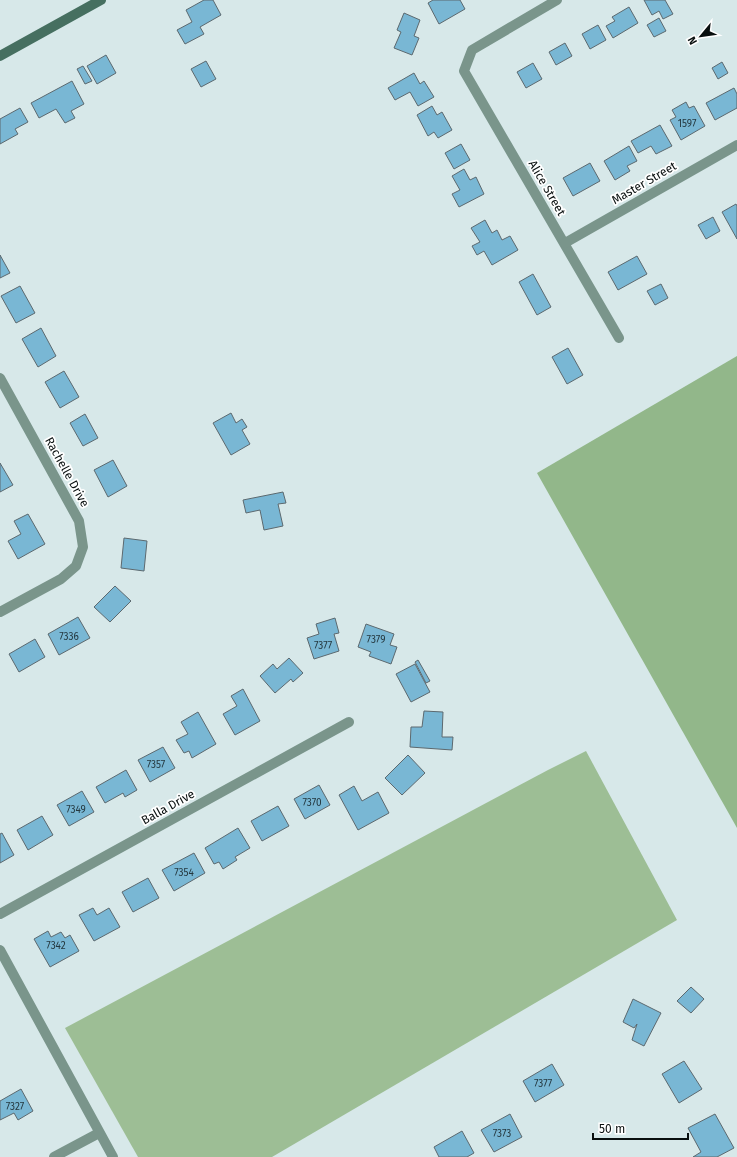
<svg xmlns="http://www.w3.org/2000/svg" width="737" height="1157" font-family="'Fira Sans',sans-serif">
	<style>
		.green { fill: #9dbe95 }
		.forest { fill: #92b78a }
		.building { fill: #79b7d4; stroke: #5c696f }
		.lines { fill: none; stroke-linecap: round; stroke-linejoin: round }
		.street { stroke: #7a958b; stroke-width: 10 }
		.secondary { stroke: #466f60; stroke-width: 10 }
		.labels { text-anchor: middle; stroke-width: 3.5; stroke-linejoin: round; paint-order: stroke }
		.number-label { font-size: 10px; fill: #253940 }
		.street-label { font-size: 12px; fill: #090f0f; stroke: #fff }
	</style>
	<rect width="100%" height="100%" fill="#d7e8e9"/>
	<path class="green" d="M586,751l91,169 -405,237h-134l-73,-129 483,-258z"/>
	<path class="forest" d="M737,356v472l-200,-355z"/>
	<g class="building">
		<path d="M204,0h9l8,15 -21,12 4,7 -19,10 -8,-14 15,-8 -6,-12z"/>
		<path d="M433,0h27l5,9 -26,15 -11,-21z"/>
		<path d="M644,0h21l8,14 -10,5 -4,-8 -7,4z"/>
		<path d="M629,7l9,16 -25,15 -7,-12 9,-5 -3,-4z"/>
		<path d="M404,13l16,7 -6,16 5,2 -7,17 -18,-7 7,-16 -4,-2z"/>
		<path d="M659,18l7,13 -12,6 -7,-12z"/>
		<path d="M598,25l8,15 -16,9 -8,-15z"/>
		<path d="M565,43l7,13 -16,9 -7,-13z"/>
		<path d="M106,55l10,18 -19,11 -10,-18z"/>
		<path d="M206,61l10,18 -15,8 -10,-18z"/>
		<path d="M722,62l6,11 -10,6 -6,-11z"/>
		<path d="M533,63l9,16 -16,9 -9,-16z"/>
		<path d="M83,66l9,15 -7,3 -8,-15z"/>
		<path d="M414,73l6,11 4,-3 10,16 -16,9 -8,-14 -15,8 -7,-12z"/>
		<path d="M72,81l12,23 -13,7 4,7 -10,5 -9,-14 -17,9 -8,-15z"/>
		<path d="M734,88l3,6v14l-22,12 -9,-17z"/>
		<path d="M686,102l3,6 5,-2 11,20 -24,14 -11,-20 6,-3 -4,-7z"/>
		<path d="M432,106l5,9 5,-3 10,18 -14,8 -4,-6 -6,4 -11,-21z"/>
		<path d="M20,108l8,14 -13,7 3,5 -18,10v-25z"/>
		<path d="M660,125l12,21 -16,8 -5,-8 -13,7 -7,-12z"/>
		<path d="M461,144l9,16 -16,9 -9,-16z"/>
		<path d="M629,146l8,15 -10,5 3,5 -15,9 -11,-19z"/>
		<path d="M590,163l10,18 -27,15 -10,-18z"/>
		<path d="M464,169l6,11 6,-3 8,17 -25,13 -7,-13 8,-4 -8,-14z"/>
		<path d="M736,204l1,2v33l-15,-27z"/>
		<path d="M713,217l7,14 -14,8 -8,-14z"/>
		<path d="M485,220l7,13 5,-3 5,10 8,-4 8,14 -26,15 -8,-14 -7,4 -5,-9 8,-4 -9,-14z"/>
		<path d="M0,255l10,18 -10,5z"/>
		<path d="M637,256l10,18 -29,16 -10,-18z"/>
		<path d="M533,274l18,33 -14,8 -18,-33z"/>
		<path d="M661,284l7,14 -13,7 -8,-14z"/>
		<path d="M20,286l15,27 -19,10 -15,-27z"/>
		<path d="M41,328l15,28 -18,11 -16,-28z"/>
		<path d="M568,348l15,27 -16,9 -15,-27z"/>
		<path d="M64,371l15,26 -19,11 -15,-26z"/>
		<path d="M231,413l5,10 6,-4 5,8 -5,3 8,14 -19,11 -18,-32z"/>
		<path d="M85,414l13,24 -15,8 -13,-23z"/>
		<path d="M113,460l14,26 -19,11 -14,-27z"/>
		<path d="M0,463l13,22 -13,7z"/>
		<path d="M283,492l3,11 -8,1 5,22 -19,4 -4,-20 -14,3 -3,-13z"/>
		<path d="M28,514l17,30 -27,15 -10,-18 13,-7 -7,-13z"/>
		<path d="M124,538l23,3 -3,30 -23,-3z"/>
		<path d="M115,586l16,15 -21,21 -16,-15z"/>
		<path d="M78,617l12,21 -31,17 -11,-21z"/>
		<path d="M335,618l4,15 -5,1 5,17 -25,8 -7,-21 12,-4 -3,-10z"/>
		<path d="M366,624l28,10 -4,11 7,2 -6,17 -22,-8 2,-4 -13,-5z"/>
		<path d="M35,639l10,18 -26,15 -10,-18z"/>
		<path d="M289,658l14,15 -10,9 -2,-3 -16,14 -15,-17 13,-12 4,5z"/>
		<path d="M418,660l12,21 -4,2 -11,-21z"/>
		<path d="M415,664l15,28 -19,10 -15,-28z"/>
		<path d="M243,689l17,32 -25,14 -12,-21 14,-8 -6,-10z"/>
		<path d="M424,711l19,1 -1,25h11l-1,13 -42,-3 1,-20h11z"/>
		<path d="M198,712l18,32 -24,14 -3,-7 -5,2 -8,-13 12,-6 -7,-12z"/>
		<path d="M163,747l12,21 -25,14 -12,-22z"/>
		<path d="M408,755l17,18 -23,22 -17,-17z"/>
		<path d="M126,770l11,20 -12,7 -2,-4 -18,10 -9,-16z"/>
		<path d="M319,785l11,20 -25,14 -11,-20z"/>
		<path d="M354,786l8,15 16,-9 11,21 -31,17 -19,-35z"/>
		<path d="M82,791l12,21 -25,14 -12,-21z"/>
		<path d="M278,806l11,20 -27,15 -11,-20z"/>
		<path d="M42,816l11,19 -25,15 -11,-20z"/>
		<path d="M238,828l12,20 -15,9 2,3 -14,9 -4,-7 -5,2 -9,-16z"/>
		<path d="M2,833l12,22 -14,8v-29z"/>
		<path d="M194,853l11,20 -31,18 -12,-21z"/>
		<path d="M148,878l11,20 -26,14 -11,-20z"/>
		<path d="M93,908l4,7 12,-7 11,19 -26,14 -15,-26z"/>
		<path d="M48,931l3,6 10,-5 4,6 5,-3 9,16 -29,16 -16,-28z"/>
		<path d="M691,987l13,12 -13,14 -14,-12z"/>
		<path d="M633,999l28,14 -17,33 -12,-6 5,-16 -3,4 -11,-6z"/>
		<path d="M684,1061l18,28 -23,14 -17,-29z"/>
		<path d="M552,1064l12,21 -29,17 -12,-21z"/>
		<path d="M21,1089l12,22 -15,9 -4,-7 -14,7v-19z"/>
		<path d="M510,1114l12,23 -28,15 -13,-22z"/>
		<path d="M715,1114l19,34 -17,9h-24l8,-5 -13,-24z"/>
		<path d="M462,1131l12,22 -7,4h-28l-5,-10z"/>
	</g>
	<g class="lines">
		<g class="street">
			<path d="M557,0l-85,50 -8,21 155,267"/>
			<path d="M565,243l172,-98"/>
			<path d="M0,378l79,143 4,26 -7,19 -15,13 -61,33"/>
			<path d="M0,914l349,-192"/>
			<path d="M0,950l113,207"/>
			<path d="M54,1157l45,-24"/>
		</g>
		<path class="secondary" d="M0,56l101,-56"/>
	</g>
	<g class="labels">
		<g class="number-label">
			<text x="687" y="127">1597</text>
			<text x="69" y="640">7336</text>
			<text x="376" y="643">7379</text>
			<text x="323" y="649">7377</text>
			<text x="156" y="768">7357</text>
			<text x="312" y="806">7370</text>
			<text x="76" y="813">7349</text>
			<text x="184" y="876">7354</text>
			<text x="56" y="949">7342</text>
			<text x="543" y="1087">7377</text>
			<text x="15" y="1110">7327</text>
			<text x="502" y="1137">7373</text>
		</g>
		<g class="street-label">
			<text transform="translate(644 183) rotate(-30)" y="4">Master Street</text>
			<text transform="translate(547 188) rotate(60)" y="4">Alice Street</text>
			<text transform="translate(67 472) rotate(61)" y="4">Rachelle Drive</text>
			<text transform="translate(168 807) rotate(-29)" y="4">Balla Drive</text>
		</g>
	</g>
	<g transform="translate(701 36) rotate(241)" stroke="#ffffff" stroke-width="3" paint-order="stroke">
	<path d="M0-3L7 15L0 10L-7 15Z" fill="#090f0f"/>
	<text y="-6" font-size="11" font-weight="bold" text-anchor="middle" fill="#090f0f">N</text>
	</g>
	<path d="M593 1133v6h95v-6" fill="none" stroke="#090f0f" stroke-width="2"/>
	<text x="599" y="1133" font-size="12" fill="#090f0f" stroke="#ffffff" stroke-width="3" paint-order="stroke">50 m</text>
</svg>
